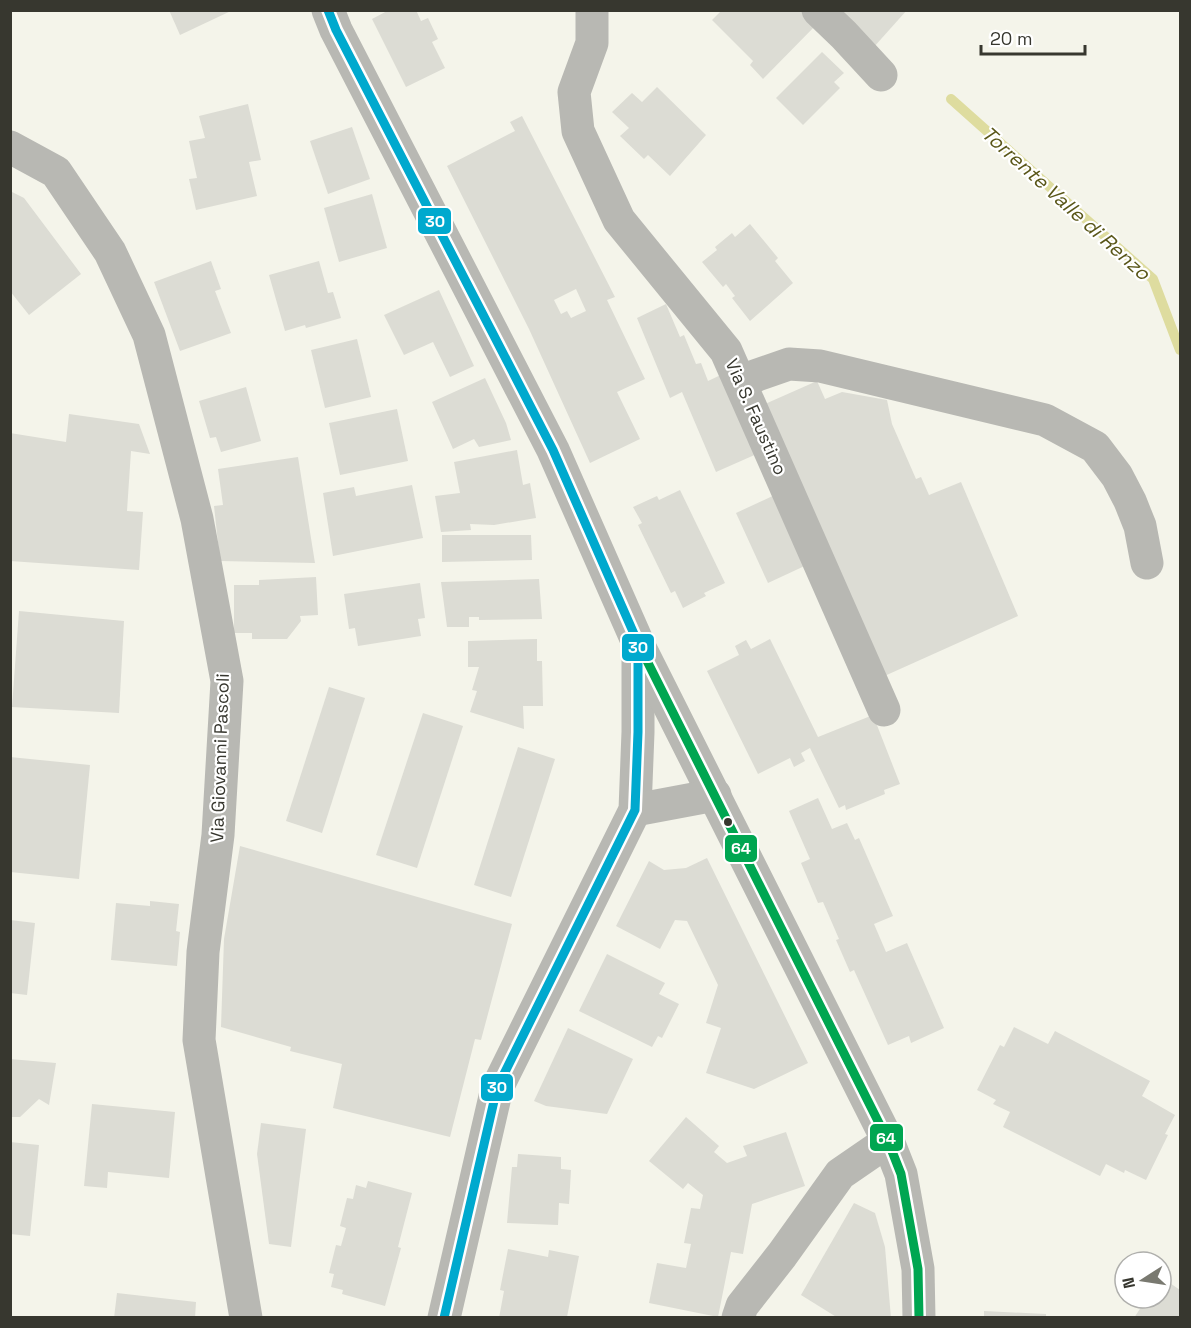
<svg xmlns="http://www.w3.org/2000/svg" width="1191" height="1328" font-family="'Space Grotesk',sans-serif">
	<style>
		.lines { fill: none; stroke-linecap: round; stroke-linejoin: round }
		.stream { stroke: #dedc9f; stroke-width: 10 }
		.building { fill: #dcdcd4; fill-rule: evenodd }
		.minor { stroke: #b8b8b3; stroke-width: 33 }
		.bus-1-casing { stroke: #fff; stroke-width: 14 }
		.bus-2-casing { stroke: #fff; stroke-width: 14 }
		.bus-1 { stroke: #00a9ce; stroke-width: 9 }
		.bus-2 { stroke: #00a651; stroke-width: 9 }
		.bus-dot { fill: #37372f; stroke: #fff; stroke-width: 2 }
		.labels { text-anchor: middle; stroke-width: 4.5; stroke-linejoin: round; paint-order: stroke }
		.street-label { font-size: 18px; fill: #37372f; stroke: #fff }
		.water-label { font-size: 20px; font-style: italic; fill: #595618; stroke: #fff }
		.line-badge { stroke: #fff; stroke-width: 2 }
		.badge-label { font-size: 16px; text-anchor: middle; font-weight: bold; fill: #fff }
	</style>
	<rect width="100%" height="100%" fill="#f4f4ea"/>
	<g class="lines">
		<path class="stream" d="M951,99l202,180 27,71"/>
	</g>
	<g class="building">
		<path d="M169,10h64l-53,25z"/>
		<path d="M389,10h27l5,11 7,-3 10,21 -6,3 13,26 -39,19 -34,-68z"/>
		<path d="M722,10h82l13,14 -54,55 -13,-14 3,-4 -41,-41z"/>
		<path d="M833,10h74l-34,38z"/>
		<path d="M822,52l22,21 -10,9 6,6 -37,37 -27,-27z"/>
		<path d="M657,87l49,48 -36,41 -22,-21 -4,4 -24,-23 9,-8 -17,-16 20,-19 10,9z"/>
		<path d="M248,104l13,56 -12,2 8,34 -61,14 -7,-31 8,-1 -8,-37 16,-3 -6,-22z"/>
		<path d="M522,116l93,181 -8,3 38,79 -28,13 23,47 -50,24 -61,-134 -82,-163 68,-35 -5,-9zM576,289l10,22 -15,7 -4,-7 -6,3 -7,-14z"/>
		<path d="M352,127l18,52 -42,15 -18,-53z"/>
		<path d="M10,191l14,7 57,76 -52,41 -19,-24z"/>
		<path d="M372,194l15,54 -48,14 -15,-54z"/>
		<path d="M750,224l28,34 -3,3 18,22 -43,38 -18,-23 3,-2 -9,-12 -3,3 -21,-25 15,-12 -2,-3 17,-14 3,4z"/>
		<path d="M211,261l10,28 -6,2 16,42 -51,18 -26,-69z"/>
		<path d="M319,261l9,32 5,-1 8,26 -35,10 -1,-3 -20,6 -16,-56z"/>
		<path d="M439,290l35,76 -24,11 -17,-35 -29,13 -20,-40z"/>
		<path d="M666,304l14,33 4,-2 12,29 5,-1 7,18 17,-8 34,80 -43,19 -34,-80 -12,6 -33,-80z"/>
		<path d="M357,339l14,58 -46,11 -14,-58z"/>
		<path d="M485,378l21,45 5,17 -32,7 -5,-8 -21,10 -21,-47z"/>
		<path d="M817,381l8,18 17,-7 45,8 5,24 24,55 5,-2 8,18 32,-13 57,134 -138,62 -115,-274z"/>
		<path d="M246,387l15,54 -40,11 -5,-15 -6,1 -11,-37z"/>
		<path d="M397,409l11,52 -68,14 -11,-52z"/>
		<path d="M69,414l70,10 11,30 -19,-3 -4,60 16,1 -4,58 -129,-9v-128l56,9z"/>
		<path d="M517,450l6,35 7,-2 6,35 -42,7 -24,-1 1,6 -30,2 -6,-36 25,-3 -6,-31z"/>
		<path d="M298,457l17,106 -95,-2 -6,-55 9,-1 -5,-36z"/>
		<path d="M412,485l11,53 -90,18 -10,-63 31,-6 2,9z"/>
		<path d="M680,490l45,93 -21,10 2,3 -23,12 -8,-17 -4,2 -33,-68 4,-2 -9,-16 24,-11 2,4z"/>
		<path d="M779,493l32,70 -43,20 -32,-70z"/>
		<path d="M442,535h89l1,25 -90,2z"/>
		<path d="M316,577l2,38 -18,1 1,5 -14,18h-35v-6h-18v-48h25v-5z"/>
		<path d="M539,579l3,40 -63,1v-3h-10v10h-22l-6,-45z"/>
		<path d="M420,583l5,35 -7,1 3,17 -63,10 -3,-18 -6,1 -5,-35z"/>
		<path d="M19,611l105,10 -5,92 -107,-6z"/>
		<path d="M537,639v22h5l1,45h-20l1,23 -54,-17 7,-21 -5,-1 7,-23h-11v-26z"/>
		<path d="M770,639l48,98 55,-22 27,69 -16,6 1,4 -39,16 -1,-5 -6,3 -29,-60 -9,5 4,8 -11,6 -4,-9 -32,16 -51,-103 32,-16 -4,-9 11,-6 5,9z"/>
		<path d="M329,687l36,11 -43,135 -36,-12z"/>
		<path d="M423,713l40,13 -46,142 -41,-13z"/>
		<path d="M518,747l37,12 -44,138 -37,-12z"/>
		<path d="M10,757l80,8 -11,114 -69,-7z"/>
		<path d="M818,798l14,31 15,-6 8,17 4,-2 34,78 -19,8 12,28 21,-9 37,85 -33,15 -2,-7 -21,9 -34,-75 -4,2 -14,-32 3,-1 -16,-37 -5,1 -17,-40 9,-4 -21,-48z"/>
		<path d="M240,846l272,78 -31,116 -6,-1 -25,98 -117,-29 9,-44 -52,-13 1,-4 -70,-20 3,-88z"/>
		<path d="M707,858l101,205 -54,26 -48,-16 15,-45 -15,-5 12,-38 -31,-64 -12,-1 -15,29 -44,-23 33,-65 15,9 22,-2z"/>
		<path d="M150,901l29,3 -3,27 4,1 -3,34 -66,-6 5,-57 34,3z"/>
		<path d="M10,920l25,3 -8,72 -17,-2z"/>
		<path d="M607,954l58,29 -6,11 20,10 -17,34 -4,-2 -6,11 -73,-36z"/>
		<path d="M1014,1027l34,17 7,-13 95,50 -8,15 33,19 -10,19 3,1 -22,45 -21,-10 -1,3 -18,-9 -6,12 -97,-49 7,-15 -17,-8 3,-4 -19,-10 23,-45 4,2z"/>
		<path d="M568,1028l65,31 -26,55 -61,-8 -12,-5z"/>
		<path d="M10,1059l46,4 -7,42 -10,-6 -19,18h-10z"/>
		<path d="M92,1104l83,8 -6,66 -61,-6 -1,16 -23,-2z"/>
		<path d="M686,1117l33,29 -5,6 13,11 20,-7 -4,-10 43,-14 19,54 -53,18 -9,50 -12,-2 -13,65 -69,-14 8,-40 29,5 5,-24 -7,-1 7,-35 9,1 3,-14 -15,-12 -5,6 -34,-28z"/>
		<path d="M261,1123l45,6 -15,118 -22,-3 -12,-90z"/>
		<path d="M10,1142l29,3 -9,91 -20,-2z"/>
		<path d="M518,1154l43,3v12l10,1 -2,34 -10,-1 -1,22 -51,-2 5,-56h5z"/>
		<path d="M368,1181l44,12 -14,54 3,1 -16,58 -43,-12 1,-4 -12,-3 3,-13 -5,-1 7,-28 5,1 5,-18 -6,-2 7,-28 6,1 3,-14 10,3z"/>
		<path d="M854,1203l21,10 10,34 6,71h-53l-37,-23z"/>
		<path d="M508,1249l40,8 1,-7 30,6 -12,61 -68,1 5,-27 -4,-1z"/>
		<path d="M1161,1277l19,13v28h-46l13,-20h14z"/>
		<path d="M117,1293l79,9 -1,16h-81z"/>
		<path d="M984,1311l62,3v4h-62z"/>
	</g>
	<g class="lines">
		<g class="minor">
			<path d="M328,10l8,20 217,420 85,193v89l-3,78 -138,278 -53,230"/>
			<path d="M592,10v33l-18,49 4,39 41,89 107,131 158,359"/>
			<path d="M818,10l26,25 37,40"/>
			<path d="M10,147l46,25 54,80 39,83 48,184 30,162 -9,154 -15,117 -4,88 47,278"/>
			<path d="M740,381l49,-17 31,2 225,54 50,27 22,29 13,25 10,25 7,37"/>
			<path d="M641,650l247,491 13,33 17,95 1,49"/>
			<path d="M635,810l80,-15"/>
			<path d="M738,1318l4,-12 40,-51 58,-81 48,-33"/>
		</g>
		<defs>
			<path id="bus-1" d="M328,10l8,20 217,420 85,193v89l-3,78 -138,278 -53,230"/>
			<path id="bus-2" d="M638,643l250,498 13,33 17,95 1,49"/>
		</defs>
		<use href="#bus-1" class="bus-1-casing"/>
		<use href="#bus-2" class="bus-2-casing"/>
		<use href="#bus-1" class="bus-1"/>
		<use href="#bus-2" class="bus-2"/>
	</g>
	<circle class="bus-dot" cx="728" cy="822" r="5"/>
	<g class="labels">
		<g class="street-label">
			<text transform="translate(756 417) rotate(66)" y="6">Via S. Faustino</text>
			<text transform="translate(220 758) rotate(-88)" y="6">Via Giovanni Pascoli</text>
		</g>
		<g class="water-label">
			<text transform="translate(1066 203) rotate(42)" y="7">Torrente Valle di Renzo</text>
		</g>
	</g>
	<g class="line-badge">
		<rect x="417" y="207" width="35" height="28" rx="6" fill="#00a9ce"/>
		<rect x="621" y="633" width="34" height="29" rx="6" fill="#00a9ce"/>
		<rect x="724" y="834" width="34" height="29" rx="6" fill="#00a651"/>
		<rect x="480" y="1073" width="34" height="29" rx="6" fill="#00a9ce"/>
		<rect x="869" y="1123" width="35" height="29" rx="6" fill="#00a651"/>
	</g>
	<g class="badge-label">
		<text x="435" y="227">30</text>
		<text x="638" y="653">30</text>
		<text x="741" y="854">64</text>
		<text x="497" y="1093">30</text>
		<text x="886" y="1144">64</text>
	</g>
	<rect width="1191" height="1328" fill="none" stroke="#37372f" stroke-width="24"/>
	<g transform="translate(1143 1280) rotate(258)"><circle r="28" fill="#ffffff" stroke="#afafac" stroke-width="1.5"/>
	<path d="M0-4.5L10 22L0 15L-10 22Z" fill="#797970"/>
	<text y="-9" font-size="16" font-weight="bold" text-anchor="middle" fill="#37372f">N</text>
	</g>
	<path d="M981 45v9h104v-9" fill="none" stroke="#37372f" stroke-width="3"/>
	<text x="990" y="45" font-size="18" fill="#37372f" stroke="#ffffff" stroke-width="4.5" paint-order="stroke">20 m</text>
</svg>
